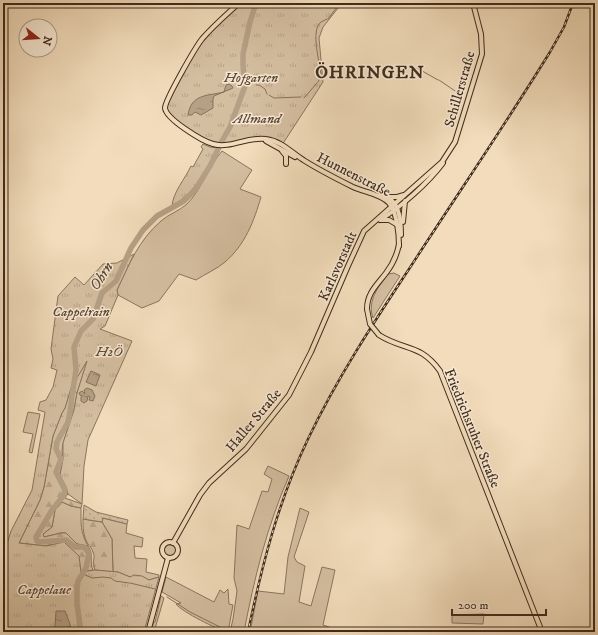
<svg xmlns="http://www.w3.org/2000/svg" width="598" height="635" font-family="'IM FELL DW Pica',serif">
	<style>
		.grass { fill: #d4bea0; stroke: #8a755e }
		.forest { fill: url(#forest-firs); stroke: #8a755e }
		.park { fill: url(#park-tufts); stroke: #8a755e }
		.garden { fill: url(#garden-dots); stroke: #8a755e }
		.water { fill: url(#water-ripples); stroke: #86725b }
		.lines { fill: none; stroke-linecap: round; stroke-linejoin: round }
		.stream { stroke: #86725b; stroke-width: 1 }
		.river { stroke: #b5a085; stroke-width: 5.5 }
		.major-casing { stroke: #3f2c1d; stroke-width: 6 }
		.major { stroke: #f2dcbb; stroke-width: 4 }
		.rail-casing { stroke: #3f2c1d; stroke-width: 2.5 }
		.rail { stroke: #f7e8d3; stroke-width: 1; stroke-dasharray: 3; stroke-linecap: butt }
		.major-bridge-casing { stroke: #3f2c1d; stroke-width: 6; stroke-linecap: butt }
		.major-bridge { stroke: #f2dcbb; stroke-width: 4 }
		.labels { text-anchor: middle; stroke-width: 3; stroke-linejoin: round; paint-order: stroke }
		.park-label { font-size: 14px; font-style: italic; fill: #5d4937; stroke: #f7e8d3 }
		.street-label { font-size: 14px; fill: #3f2c1d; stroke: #f7e8d3 }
		.water-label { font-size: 15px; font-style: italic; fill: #5c4937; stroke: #f7e8d3 }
		.district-label { font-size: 18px; font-weight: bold; letter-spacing: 1px; fill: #3f2c1d; stroke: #f7e8d3 }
	</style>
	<defs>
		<pattern id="forest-firs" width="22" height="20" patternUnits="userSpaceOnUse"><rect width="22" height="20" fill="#d4bea0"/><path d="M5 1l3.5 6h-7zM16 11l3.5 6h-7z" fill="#b7a389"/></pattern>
		<pattern id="park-tufts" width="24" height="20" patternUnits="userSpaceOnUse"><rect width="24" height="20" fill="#d4bea0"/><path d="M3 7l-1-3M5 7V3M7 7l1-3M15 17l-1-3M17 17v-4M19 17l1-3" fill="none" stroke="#b7a389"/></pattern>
		<pattern id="garden-dots" width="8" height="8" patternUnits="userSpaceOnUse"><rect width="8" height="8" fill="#d4bea0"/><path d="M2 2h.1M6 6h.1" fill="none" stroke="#b7a389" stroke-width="1.8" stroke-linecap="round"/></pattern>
		<pattern id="water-ripples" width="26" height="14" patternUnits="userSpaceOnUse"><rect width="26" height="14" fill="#b5a085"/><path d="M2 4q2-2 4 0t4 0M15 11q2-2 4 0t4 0" fill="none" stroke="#95836c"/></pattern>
	</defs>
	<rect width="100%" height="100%" fill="#f2dcbb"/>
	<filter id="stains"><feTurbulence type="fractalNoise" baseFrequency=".005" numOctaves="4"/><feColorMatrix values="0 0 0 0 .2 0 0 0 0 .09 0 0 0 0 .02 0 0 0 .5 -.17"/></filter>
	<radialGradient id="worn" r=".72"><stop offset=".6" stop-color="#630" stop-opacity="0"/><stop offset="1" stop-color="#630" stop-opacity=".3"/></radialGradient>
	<g class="grass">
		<path d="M222,151l30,19 -12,19 21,8c-7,24 -16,48 -36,65 -8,7 -20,12 -29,18l-17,-6 -20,27 -17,7 -24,-13 -1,-5c12,-26 22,-50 44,-69 8,-7 18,-10 26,-17 15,-15 21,-37 35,-53z"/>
		<path d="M394,273l6,3 -27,42c-6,-17 5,-31 15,-44z"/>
		<path d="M88,359l-11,34 -6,-6z"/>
		<path d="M28,412l12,2 -8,39 -3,-1 4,-18 -10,-2z"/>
		<path d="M268,466l21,10c-22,50 -35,103 -45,156h-14l3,-13 4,-28 -3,-13 3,-53 12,4 13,-38 6,1 4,-13 -8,-5z"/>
		<path d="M62,502l9,4 10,2c0,15 -1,24 7,38l-11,-2 -11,-11h-5l-17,4 -1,-3 9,-7 3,-17z"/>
		<path d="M300,508l9,4 -15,45 3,5 8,4 -6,36 12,4 11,-39 13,3 -12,55 15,5 1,2h-89l8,-41 26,3 4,-37z"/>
		<path d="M103,518l24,6 -1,9 17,5 -1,9 -8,-1 1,12 12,1 -1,13 13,3v2l-10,3c-7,-3 -12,-6 -19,-3l-12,-5h-5l-1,-33 -10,-17z"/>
		<circle cx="170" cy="551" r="6"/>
		<path d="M166,577l48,25 6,-12 4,3 4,-4 1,15 4,1 -5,27c-10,-2 -46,-20 -52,-28l5,-1 -19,-11z"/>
		<path d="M161,596l3,2 -10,34h-4l4,-10h1z"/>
		<path d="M484,614l-1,10 -31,-1v-8z"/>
	</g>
	<g class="forest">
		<path d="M71,388l6,5 -3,17 -11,33 -1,8 1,8 -3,16 6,12 2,7 -3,4 17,6 -1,4 -10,-2 -9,-4 -7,8 -3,17 -9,7 1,3 17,-4h5l11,11 11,2c6,8 1,16 5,24l-12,2 -17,-30 -18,4 -27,-3 21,-43 4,-13 9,-51 9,-23 3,-5z"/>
		<path d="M83,519l19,3 10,17 1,33 -18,-2c-4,-9 1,-11 -2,-18 -1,-3 -3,-6 -5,-8 -5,-8 -5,-16 -5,-25z"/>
	</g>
	<g class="park">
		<path d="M239,3h103l-19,24 -4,11 4,44 -41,63 -15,-6 -51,6 -15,-5 -35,-27v-9l31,-57z"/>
		<path d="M203,144l7,3 7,1c-12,24 -21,44 -45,58 1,-14 13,-27 19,-40l2,1 10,-18 -2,-2z"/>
		<path d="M134,254l-17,36 1,5 -13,31 -5,3 32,12 -44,99 -4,26 -2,38 -14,-10 -2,-7 -6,-12 3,-16v-16l11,-33 3,-17 10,-32 -16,27 -6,20 -3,5 -9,23 -9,51 -4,13 -21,43 27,3 18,-4 15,14 2,16 14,-2 23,2 12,5 4,-2 8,1 7,4 10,-3 -15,55h-141v-75l8,-26 21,-41 13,-78 -7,-2 2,-8 6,-2 7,-13 4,-17 -6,-2 2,-9 -2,-10 7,-53 17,-19 9,8 19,-21 14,-1z"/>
	</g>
	<path class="garden" d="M84,505l12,7 32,8 -1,4 -24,-6 -1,4 -19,-3z"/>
	<g class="water">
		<path d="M229,84l3,2 1,2 -19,8 -1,3v9l-12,7 -6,-3 -3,3h-4c3,-21 19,-19 36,-23l2,-7z"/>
		<path d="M91,371l9,4 -4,11 -10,-4z"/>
		<path d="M87,388l5,2 3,6 -2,5 -4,-1 1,-3 -2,-1 -1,5 -3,2 -3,-2v-4l1,-1 -2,-1 -1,-2 3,-2 3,3 -1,-4z"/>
		<path d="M56,611h9l5,13 1,8h-21l5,-5z"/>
	</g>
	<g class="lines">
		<g class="stream">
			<path d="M328,19l12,-16"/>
			<path d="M417,68l21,12"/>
			<path d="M321,74c-1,-11 -11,-44 0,-52 2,-1 4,-2 6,-3"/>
			<path d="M439,80l19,13"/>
			<path d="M318,82l3,-6"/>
			<path d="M256,85h3l6,4 2,5"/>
			<path d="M269,95l5,3 27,-1"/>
			<path d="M304,98l13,-15"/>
			<path d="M83,574l9,4 11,-1 8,1 4,3 14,2"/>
			<path d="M130,583l25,6"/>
			<path d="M167,597l23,15 34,17"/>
			<path d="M265,628l7,4"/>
		</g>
		<path class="river" d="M81,632l-4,-28v-16l1,-7 8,-13 3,-15 -5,-6h-9l-9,-7 -26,2 -3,-1 -1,-4 16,-27 12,-15 1,-5 -9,-18 5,-13 -5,-10 1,-7 11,-20 2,-10 2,-16 4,-26 -2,-23 7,-16 12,-12 9,-26 14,-12 15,-33 12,-18 14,-14 27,-15 11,-11 15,-24 12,-25 8,-14 15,-41 -2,-21v-11l7,-32 6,-19"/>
		<defs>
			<g id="major">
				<path d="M239,3c-13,12 -26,23 -37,36 -7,9 -37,61 -37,69 1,11 37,33 48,36 18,5 35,-8 53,-5 16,2 27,15 39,22 16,10 32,18 48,26 11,5 28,7 36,16 8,9 10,32 10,43"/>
				<path d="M266,141l29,16"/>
				<path d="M282,151l4,5v8"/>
				<path d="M380,195c19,3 21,23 21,40"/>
				<path d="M389,197h8l7,-2"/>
				<path d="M380,220c21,-13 48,-37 63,-57"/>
				<path d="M381,220h8l7,4"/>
				<path d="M403,222l2,-21"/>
				<path d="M367,309c0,-16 10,-24 19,-36 7,-9 11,-18 13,-29"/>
				<path d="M379,335c25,16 41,8 61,36l102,261"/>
				<circle cx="170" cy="550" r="8"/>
				<path d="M173,543l27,-48 9,-12 37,-34 43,-54 22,-43 37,-86 16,-35 78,-69 13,-20 27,-88 -1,-20 -8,-31"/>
				<path d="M148,632l20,-74"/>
			</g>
		</defs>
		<use href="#major" class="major-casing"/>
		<use href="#major" class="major"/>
		<defs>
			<path id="rail" d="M248,632c14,-67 30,-130 60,-193 29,-61 66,-117 103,-173 46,-71 94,-141 139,-214l14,-25 9,-24"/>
		</defs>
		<use href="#rail" class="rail-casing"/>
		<use href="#rail" class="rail"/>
		<defs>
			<path id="major-bridge" d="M367,309l3,15 9,11"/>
		</defs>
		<use href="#major-bridge" class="major-bridge-casing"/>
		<use href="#major-bridge" class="major-bridge"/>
	</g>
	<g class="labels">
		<g class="park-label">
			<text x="251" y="82">Hofgarten</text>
			<text x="257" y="123">Allmand</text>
			<text x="81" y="316">Cappelrain</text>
			<text x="109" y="356">H2Ö</text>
			<text x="44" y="594">Cappelaue</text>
		</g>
		<g class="street-label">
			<text transform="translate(459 89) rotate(-74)" y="5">Schillerstraße</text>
			<text transform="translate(354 174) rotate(27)" y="5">Hunnenstraße</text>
			<text transform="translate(337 266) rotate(-66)" y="5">Karlsvorstadt</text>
			<text transform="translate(253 420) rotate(-50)" y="5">Haller Straße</text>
			<text transform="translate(473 428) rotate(68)" y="5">Friedrichsruher Straße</text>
		</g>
		<g class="water-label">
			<text transform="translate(101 276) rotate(-57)" y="5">Ohrn</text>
		</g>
		<g class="district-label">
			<text x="370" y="78">ÖHRINGEN</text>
		</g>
	</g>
	<rect width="598" height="635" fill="none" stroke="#f2dcbb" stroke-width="16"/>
	<rect x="4" y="4" width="590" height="627" fill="none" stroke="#3f2c1d" stroke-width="2"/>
	<rect x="8" y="8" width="582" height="619" fill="none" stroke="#3f2c1d"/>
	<g transform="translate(38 38) rotate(107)"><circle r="19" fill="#f7e8d3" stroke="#ad9d8a"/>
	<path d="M0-3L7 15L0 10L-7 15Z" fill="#8f2418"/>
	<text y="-6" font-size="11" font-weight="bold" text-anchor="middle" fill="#3f2c1d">N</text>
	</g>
	<path d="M452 609v6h94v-6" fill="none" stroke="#3f2c1d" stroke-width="2"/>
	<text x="458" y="609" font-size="12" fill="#3f2c1d" stroke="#f7e8d3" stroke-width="3" paint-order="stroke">200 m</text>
	<rect width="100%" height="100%" filter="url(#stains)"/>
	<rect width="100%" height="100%" fill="url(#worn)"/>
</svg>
